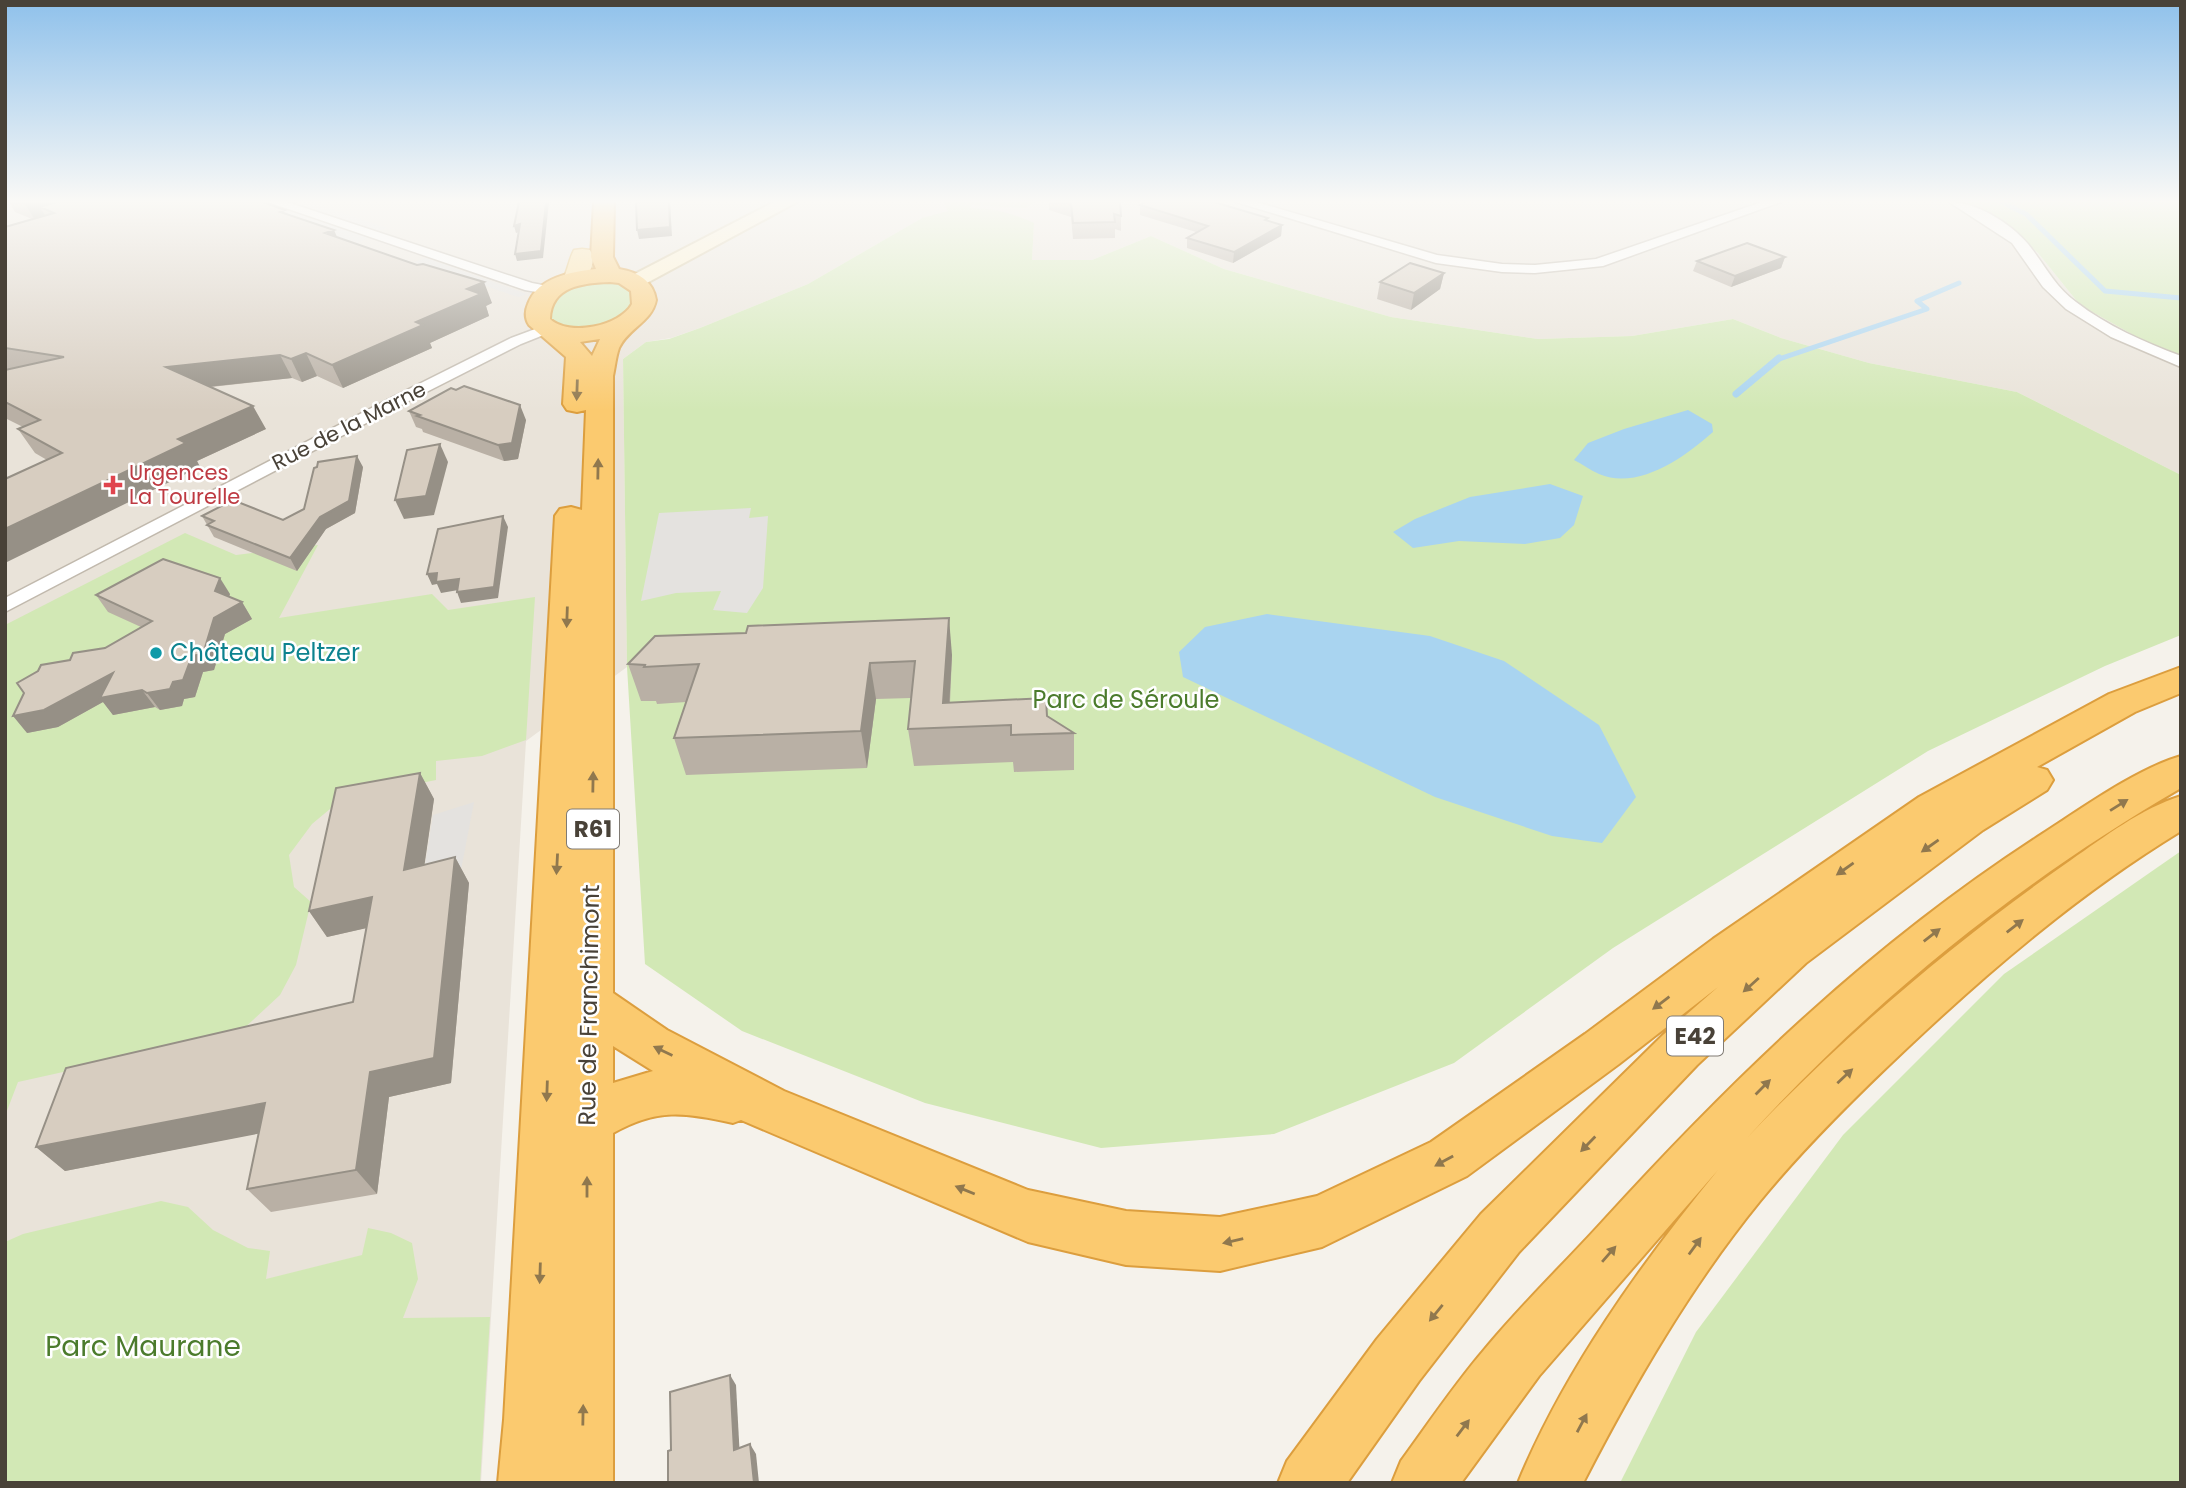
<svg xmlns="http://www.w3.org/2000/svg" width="2186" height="1488" font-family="Poppins,sans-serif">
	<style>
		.residential { fill: #e9e3d9 }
		.green { fill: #d2e8b5 }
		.parking { fill: #e4e2df }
		.water { fill: #a9d4f0 }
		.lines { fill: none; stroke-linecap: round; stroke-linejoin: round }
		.stream-far1 { stroke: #a9d4f0; stroke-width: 5 }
		.stream { stroke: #a9d4f0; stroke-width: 7 }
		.street-casing { stroke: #c1b9ad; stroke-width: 3 }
		.secondary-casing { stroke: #d4c49b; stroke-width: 4 }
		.primary-casing { stroke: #e3bc6b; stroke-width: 3 }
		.highway-casing { stroke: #dc9e3e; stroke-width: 4 }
		.street { fill: #fff; fill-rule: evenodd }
		.secondary { fill: #fef1cc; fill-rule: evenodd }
		.primary { fill: #fddf9c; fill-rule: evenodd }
		.highway { fill: #fbca6f; fill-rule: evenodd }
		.wall { fill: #b9b0a5 }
		.shaded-wall { fill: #969086 }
		.building { fill: #d7cdc0; stroke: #969086; stroke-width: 2 }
		.oneway { fill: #90784e }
		.health-dot { fill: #e0444e; stroke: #fff; stroke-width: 2.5 }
		.culture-dot { fill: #0f9aa8; stroke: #fff; stroke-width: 2.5 }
		.labels { text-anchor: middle; stroke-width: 5; stroke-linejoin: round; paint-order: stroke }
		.far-street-label { font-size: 21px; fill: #494238; stroke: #fff }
		.far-health-label { font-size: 21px; fill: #be3a42; stroke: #fff; text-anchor: start }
		.shield { fill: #fff; stroke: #807b74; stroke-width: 2 }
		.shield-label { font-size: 23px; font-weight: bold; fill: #494238 }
		.culture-label { font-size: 24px; fill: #0d838f; stroke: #fff; text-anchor: start }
		.park-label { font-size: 24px; fill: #4b7b2c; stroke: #fff }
		.street-label { font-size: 24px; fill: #494238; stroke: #fff }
		.near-park-label { font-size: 28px; fill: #4b7b2c; stroke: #fff }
	</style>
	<rect width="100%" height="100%" fill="#f5f2eb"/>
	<path class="residential" d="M5,202h1961l34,17 38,34 42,52 71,40 30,10v120l-164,-83 -148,-29 -88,-25 -48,-19 -101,17 -94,3 -147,-22 -167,-48 -73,-33 -59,24h-60l2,-37 -112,-5 -114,66 -108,44 -29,10 -25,4 -23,17 4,308 -101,74 -45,741 -476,1z"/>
	<g class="green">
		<path d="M943,202h92l-10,6 -53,-3 -3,3c24,0 43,5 65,15l-2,37h60l59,-24 73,33 167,48 147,22 94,-3 101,-17 48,19 88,25 148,29 164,83v160l-76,31 -177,85 -315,197 -159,115 -180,71 -173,14 -176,-45 -183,-72 -97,-67 -18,-297 -4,-308 23,-17 23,-3 31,-11 108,-44 114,-66 26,-7z"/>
		<path d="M1966,202h215v153l-30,-10 -71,-40 -42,-52 -38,-34z"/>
		<path d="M591,281l31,2 8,5c0,10 2,20 -5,27 -17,15 -59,18 -76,4l-2,-14 11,-15z"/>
		<path d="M185,533l51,22 82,-10 -39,73 153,-24 16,16 87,-13 -9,143 -44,16 -46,5v19l-94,19 -30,25 -23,31 5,32 17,15 -15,63 -16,30 -41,38 -221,49 -13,34v-491z"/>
		<path d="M2181,851v632h-561l76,-151 147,-197 161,-161z"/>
		<path d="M161,1201l27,6 25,23 35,18 22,3 -4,28 96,-24 6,-27 23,5 21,10 6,36 -15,39 87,-1 -10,166h-475v-241l18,-8z"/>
	</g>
	<g class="parking">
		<path d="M241,202h23l105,35 -13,7z"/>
		<path d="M286,202h25l76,26 -12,4z"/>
		<path d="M426,258l101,36 -9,3 -104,-35z"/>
		<path d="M751,508l-2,10 19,-2 -5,72 -16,25 -34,-3 8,-19 -45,2 -35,8 18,-88z"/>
		<path d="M474,802l-16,84 -38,10 13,-81z"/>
	</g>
	<g class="water">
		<path d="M1688,410l24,14 1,8c-28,25 -75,59 -114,42 -9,-4 -17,-10 -25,-14l14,-17 36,-14z"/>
		<path d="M1550,484l33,12 -9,29 -14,13 -35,6 -66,-3 -46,7 -20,-16 22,-13 55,-22z"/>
		<path d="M1267,614l163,22 74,25 95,64 37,72 -34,46 -50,-7 -117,-39 -252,-120 -4,-25 26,-25z"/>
	</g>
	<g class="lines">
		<g class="stream-far1">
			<path d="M2002,202l24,12 79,77 76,7"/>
			<path d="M1776,360l151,-51 -10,-8 42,-18"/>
		</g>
		<path class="stream" d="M1736,394l43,-36"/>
		<defs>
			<g id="street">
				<path d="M268,202h19l245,81 21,4 2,3 -7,4 -23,-4z"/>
				<path d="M1236,202h20l181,53 65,9 33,1 61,-6 166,-57h19l-178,64 -68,7 -33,-1 -66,-9z"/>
				<path d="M1949,202c28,0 61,21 79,42 17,21 26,42 48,58 31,24 68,40 105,54v11l-70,-30 -45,-28 -23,-22 -31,-44z"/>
				<path d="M546,325l5,1 2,3 -2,3 -30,12 -124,63 -392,205v-14l380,-197 126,-63z"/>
			</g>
			<path id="secondary" d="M774,202h23l-154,83h-14l-3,-4 3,-4z"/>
			<path id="primary" d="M582,249l8,1c7,12 -1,24 -8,34h-16l-3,-5c5,-9 6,-20 11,-29z"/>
			<g id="highway">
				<path d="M594,202h20l-1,55 6,12c19,3 34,12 37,31 -4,22 -28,28 -37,48 -3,8 -4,19 -6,28v617l54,37 117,61 244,99 98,21 94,6 97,-21 114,-54 154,-108 128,-95 206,-142 190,-103 72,-27v26l-46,19 -98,55 10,3 6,10 -6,10 -64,40 -177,133 -109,102 -178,187 -100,129 -72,102h-69l9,-22 90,-122 104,-125 182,-179 55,-48 -99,77 -152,112 -145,71 -102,24 -94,-6 -98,-23 -287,-122 -8,3c-48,-11 -76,-15 -120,10v350h-115l6,-63 51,-904 5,-7 11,-2 11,3 4,-100 -9,2 -10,-2 -4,-6 3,-47 -37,-32c-4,-6 -4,-14 -1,-21 10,-27 43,-32 68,-35l-5,-12zM610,282l9,1 12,8 1,13c-12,22 -63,33 -82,15 1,-33 33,-36 60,-37zM600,339l-8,17 -12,-14zM613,1046l40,25 -40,12z"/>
				<path d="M2181,756v32c-162,94 -308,212 -434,350 97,-103 208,-197 324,-278 33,-23 71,-52 110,-64v35c-100,61 -189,137 -274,217 -51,48 -102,98 -147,153 -70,86 -126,183 -177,282h-65c46,-112 123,-219 200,-313l-179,206 -78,107h-69l9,-22c27,-37 53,-76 83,-111 37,-45 80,-86 119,-129 136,-149 269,-277 439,-387 39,-25 94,-65 139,-78z"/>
			</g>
		</defs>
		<use href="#street" class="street-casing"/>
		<use href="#secondary" class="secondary-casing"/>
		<use href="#primary" class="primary-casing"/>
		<use href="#highway" class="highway-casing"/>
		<use href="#street" class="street"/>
		<use href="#secondary" class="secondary"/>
		<use href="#primary" class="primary"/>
		<use href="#highway" class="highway"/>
	</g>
	<g class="wall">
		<path d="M9,202h254l74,35 155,66 -6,3 3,10 -59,27 2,5 -89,40 -26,-12 -15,6 -10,-4 -81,9 55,42 -69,32 3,6 -153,-7 -12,-7 -17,-24 5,-2 -18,-9v-48l2,-1h-2v-142l27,-8 -17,-7z"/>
		<path d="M1049,202h71l1,14v15l-6,-2v9l-42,1 -2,-22 -22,-7z"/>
		<path d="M1140,205l128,16 14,4 -1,11 -48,27 -46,-15v-10l9,-6 -56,-17z"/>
		<path d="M1785,257l-4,11 -50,19 -38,-16 4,-10z"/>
		<path d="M1444,273l-4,16 -29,21 -34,-11 3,-17z"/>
		<path d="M409,411l117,9 -8,39 -14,2 -81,-29 -1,-3 -6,-2z"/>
		<path d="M363,467l-8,46 -29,16 -29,42 -83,-34 -12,-21 81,4 21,-11z"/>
		<path d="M230,594l-1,3 13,5 10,17 -27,15 -11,36 -11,2 -8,25 -11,2 -2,7 -22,4 -5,-3 -42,8 -10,-13 -45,25 -31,6 43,-73 35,-12 36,-21 -33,-15 -12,-17z"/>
		<path d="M952,655l-2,48 97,13 27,17v37l-60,2 -1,-10 -99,4 -6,-37 3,-31 -35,1 -9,69 -181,7 -12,-37 12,-36 -29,2 -1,-3h-15l-13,-37z"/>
		<path d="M420,773l14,26 -10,66 31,-8 14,26 -18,200 -62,14 -12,97 -106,18 -24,-23 12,-56 -194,38 -29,-24 317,-145 13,-74 -39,9 -18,-26z"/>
	</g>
	<g class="shaded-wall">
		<path d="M24,202h70l-54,5 6,10 -11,3z"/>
		<path d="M546,202h3l-6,56 -26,3 -2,-7z"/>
		<path d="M669,202h1l2,34 -33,3 -2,-9z"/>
		<path d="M520,224l2,7 -6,2 -2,-7z"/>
		<path d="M1282,225l-1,11 -48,27 1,-11z"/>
		<path d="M334,230l9,21 -18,-18z"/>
		<path d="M1785,257l-4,11 -50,19 4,-11z"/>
		<path d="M1444,273l-4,16 -29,21 3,-17z"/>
		<path d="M484,282l8,21 -6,3 3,10 -59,27 2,5 -89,40 -11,-23 84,-43 51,-33z"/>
		<path d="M306,353l11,23 -15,6 -11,-23z"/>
		<path d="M280,355l12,23 -113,12 -13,-23z"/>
		<path d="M520,405l6,15 -8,39 -14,2 -6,-16z"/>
		<path d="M253,406l13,23 -69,32 3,6 -195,96v-34l173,-90z"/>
		<path d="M440,444l8,18 -14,53 -30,4 -9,-19z"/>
		<path d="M357,456l6,11 -8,46 -29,16 -29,42 -7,-13z"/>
		<path d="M503,516l5,11 -10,71 -37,5 -4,-11z"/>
		<path d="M437,573l22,6 5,10 -23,4 -4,-9 -5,1 -5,-11z"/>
		<path d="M220,578l10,16 -5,13 -10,-16z"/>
		<path d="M242,602l10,17 -27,15 -11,36 -11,2 -8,25 -11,2 -2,7 -22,4 -13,-17 26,-11 19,-26 22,-38z"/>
		<path d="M949,618l3,37 -4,72 -5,-24z"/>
		<path d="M870,663l6,36 -9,69 -6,-37z"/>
		<path d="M113,673l29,17 13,17 -42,8 -10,-13 -45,25 -31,6 -14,-17z"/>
		<path d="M420,773l14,26 -14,97 -16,-26z"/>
		<path d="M455,857l14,26 -18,200 -62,14 -12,97 -21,-24 14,-98z"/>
		<path d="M372,897l17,26 -62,14 -18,-26z"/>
		<path d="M265,1103l23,25 -223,43 -29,-24z"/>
		<path d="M730,1375l6,10 4,74 -6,-9z"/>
		<path d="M750,1444l6,10 3,29h-5z"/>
	</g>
	<g class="building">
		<path d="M56,202h207l22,8 -5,2 54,18 -9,3 92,32 6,-1 61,18 -17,7 14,5 -65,28 7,3 -91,40 -26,-12 -15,6 -11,-4 -114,12 87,39 -75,33 8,4 -181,86v-50l57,-26 -44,-24 22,-9 -35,-18v-32l59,-13 -59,-9v-121l49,-14 -14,-6z"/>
		<path d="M519,202h27l-5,49 -26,3 5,-30 -6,2z"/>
		<path d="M636,202h33l1,25 -33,3z"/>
		<path d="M1071,202h49l1,14 -7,-2 1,8 -42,1z"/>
		<path d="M1145,202h69l54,16 -3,2 17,5 -48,27 -47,-14 21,-12 -68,-21z"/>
		<path d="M1747,243l38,14 -50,19 -38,-15z"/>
		<path d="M1410,263l34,10 -30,20 -34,-11z"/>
		<path d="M464,386l56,19 -8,38 -14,2 -81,-29 3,-1 -11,-4 42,-23 5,2z"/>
		<path d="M440,444l-14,52 -31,4 12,-50z"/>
		<path d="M357,456l-8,45 -29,16 -30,41 -83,-33 7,-4 -12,-5 31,-16 50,20 21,-11 10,-41 3,-1 1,-5z"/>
		<path d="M503,516l-9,71 -37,5 2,-13 -23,3 1,-9 -10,1 11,-45z"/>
		<path d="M163,559l57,19 -5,13 27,11 -28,16 -11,36 -11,2 -9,24 -10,2 -3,7 -23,4 -5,-3 -42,8 13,-25 -69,37 -31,6 11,-23 -7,-10 21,-12 3,-6 29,-5 3,-7 32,-5 47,-27 -56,-26z"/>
		<path d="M949,618l-6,85 103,-5 1,18 27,17 -63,2v-10l-103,4 7,-68 -45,2 -9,68 -187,7 25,-74 -55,3 1,-2 -17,-1 27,-28 91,-3 2,-7z"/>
		<path d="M420,773l-16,97 51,-13 -21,201 -64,14 -14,98 -109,19 18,-86 -229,44 30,-79 287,-66 19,-105 -63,14 27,-123z"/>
		<path d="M730,1375l4,75 16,-6 4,39h-86v-32l3,-1 -1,-58z"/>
	</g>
	<defs><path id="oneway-solid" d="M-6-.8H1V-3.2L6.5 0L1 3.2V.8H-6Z" transform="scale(1.75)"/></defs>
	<g class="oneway">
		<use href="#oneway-solid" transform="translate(577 390) rotate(92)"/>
		<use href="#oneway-solid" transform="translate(598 469) rotate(-89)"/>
		<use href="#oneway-solid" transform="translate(567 617) rotate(92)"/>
		<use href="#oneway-solid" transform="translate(593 782) rotate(-89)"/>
		<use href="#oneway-solid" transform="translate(2119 805) rotate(-32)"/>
		<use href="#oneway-solid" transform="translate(1930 846) rotate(145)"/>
		<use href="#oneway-solid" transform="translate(557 864) rotate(93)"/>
		<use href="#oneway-solid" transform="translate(1845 869) rotate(145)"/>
		<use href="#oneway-solid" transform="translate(2015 926) rotate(-38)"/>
		<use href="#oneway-solid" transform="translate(1932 935) rotate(-38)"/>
		<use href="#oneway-solid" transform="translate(1751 985) rotate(138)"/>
		<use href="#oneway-solid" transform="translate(1661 1003) rotate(143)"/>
		<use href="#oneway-solid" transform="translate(663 1051) rotate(-154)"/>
		<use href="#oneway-solid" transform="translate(1845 1076) rotate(-43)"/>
		<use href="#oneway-solid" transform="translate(1763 1087) rotate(-45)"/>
		<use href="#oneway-solid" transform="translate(547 1091) rotate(92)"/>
		<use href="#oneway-solid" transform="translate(1588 1144) rotate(134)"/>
		<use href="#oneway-solid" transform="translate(1444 1161) rotate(151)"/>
		<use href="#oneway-solid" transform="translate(587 1187) rotate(-90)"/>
		<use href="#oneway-solid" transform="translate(965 1190) rotate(-158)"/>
		<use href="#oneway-solid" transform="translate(1233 1241) rotate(167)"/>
		<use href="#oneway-solid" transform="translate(1695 1246) rotate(-54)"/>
		<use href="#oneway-solid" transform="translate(1609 1254) rotate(-49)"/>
		<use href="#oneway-solid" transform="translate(540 1273) rotate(92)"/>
		<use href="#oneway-solid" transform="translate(1436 1313) rotate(129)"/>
		<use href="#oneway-solid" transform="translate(583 1415) rotate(-89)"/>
		<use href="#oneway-solid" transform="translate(1582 1423) rotate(-62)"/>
		<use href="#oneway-solid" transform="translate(1463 1428) rotate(-53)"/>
	</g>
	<linearGradient id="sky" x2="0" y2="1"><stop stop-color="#8fc1eb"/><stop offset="0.49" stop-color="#faf9f6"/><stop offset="1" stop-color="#faf9f6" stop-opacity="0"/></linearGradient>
	<rect width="2186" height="411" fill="url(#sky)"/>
	<path class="health-dot" d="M109.5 474.5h7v7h7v7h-7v7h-7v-7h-7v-7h7z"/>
	<circle class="culture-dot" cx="156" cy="653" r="7"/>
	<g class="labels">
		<g class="far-street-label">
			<text transform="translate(349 426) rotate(-27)" y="7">Rue de la Marne</text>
		</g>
		<g class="far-health-label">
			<text x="129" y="480">Urgences<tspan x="129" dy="24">La Tourelle</tspan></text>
		</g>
		<g class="shield">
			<rect x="567" y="809.5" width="52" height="39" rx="5"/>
			<rect x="1667" y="1016.5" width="56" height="39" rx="5"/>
		</g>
		<g class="shield-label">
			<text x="593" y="837">R61</text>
			<text x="1695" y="1044">E42</text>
		</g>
		<g class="culture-label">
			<text x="170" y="661">Château Peltzer</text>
		</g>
		<g class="park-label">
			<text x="1126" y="708">Parc de Séroule</text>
		</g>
		<g class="street-label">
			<text transform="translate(589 1005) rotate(-89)" y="8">Rue de Franchimont</text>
		</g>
		<g class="near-park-label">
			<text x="143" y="1356">Parc Maurane</text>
		</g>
	</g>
	<rect width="2186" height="1488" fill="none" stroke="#494238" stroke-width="14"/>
</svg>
